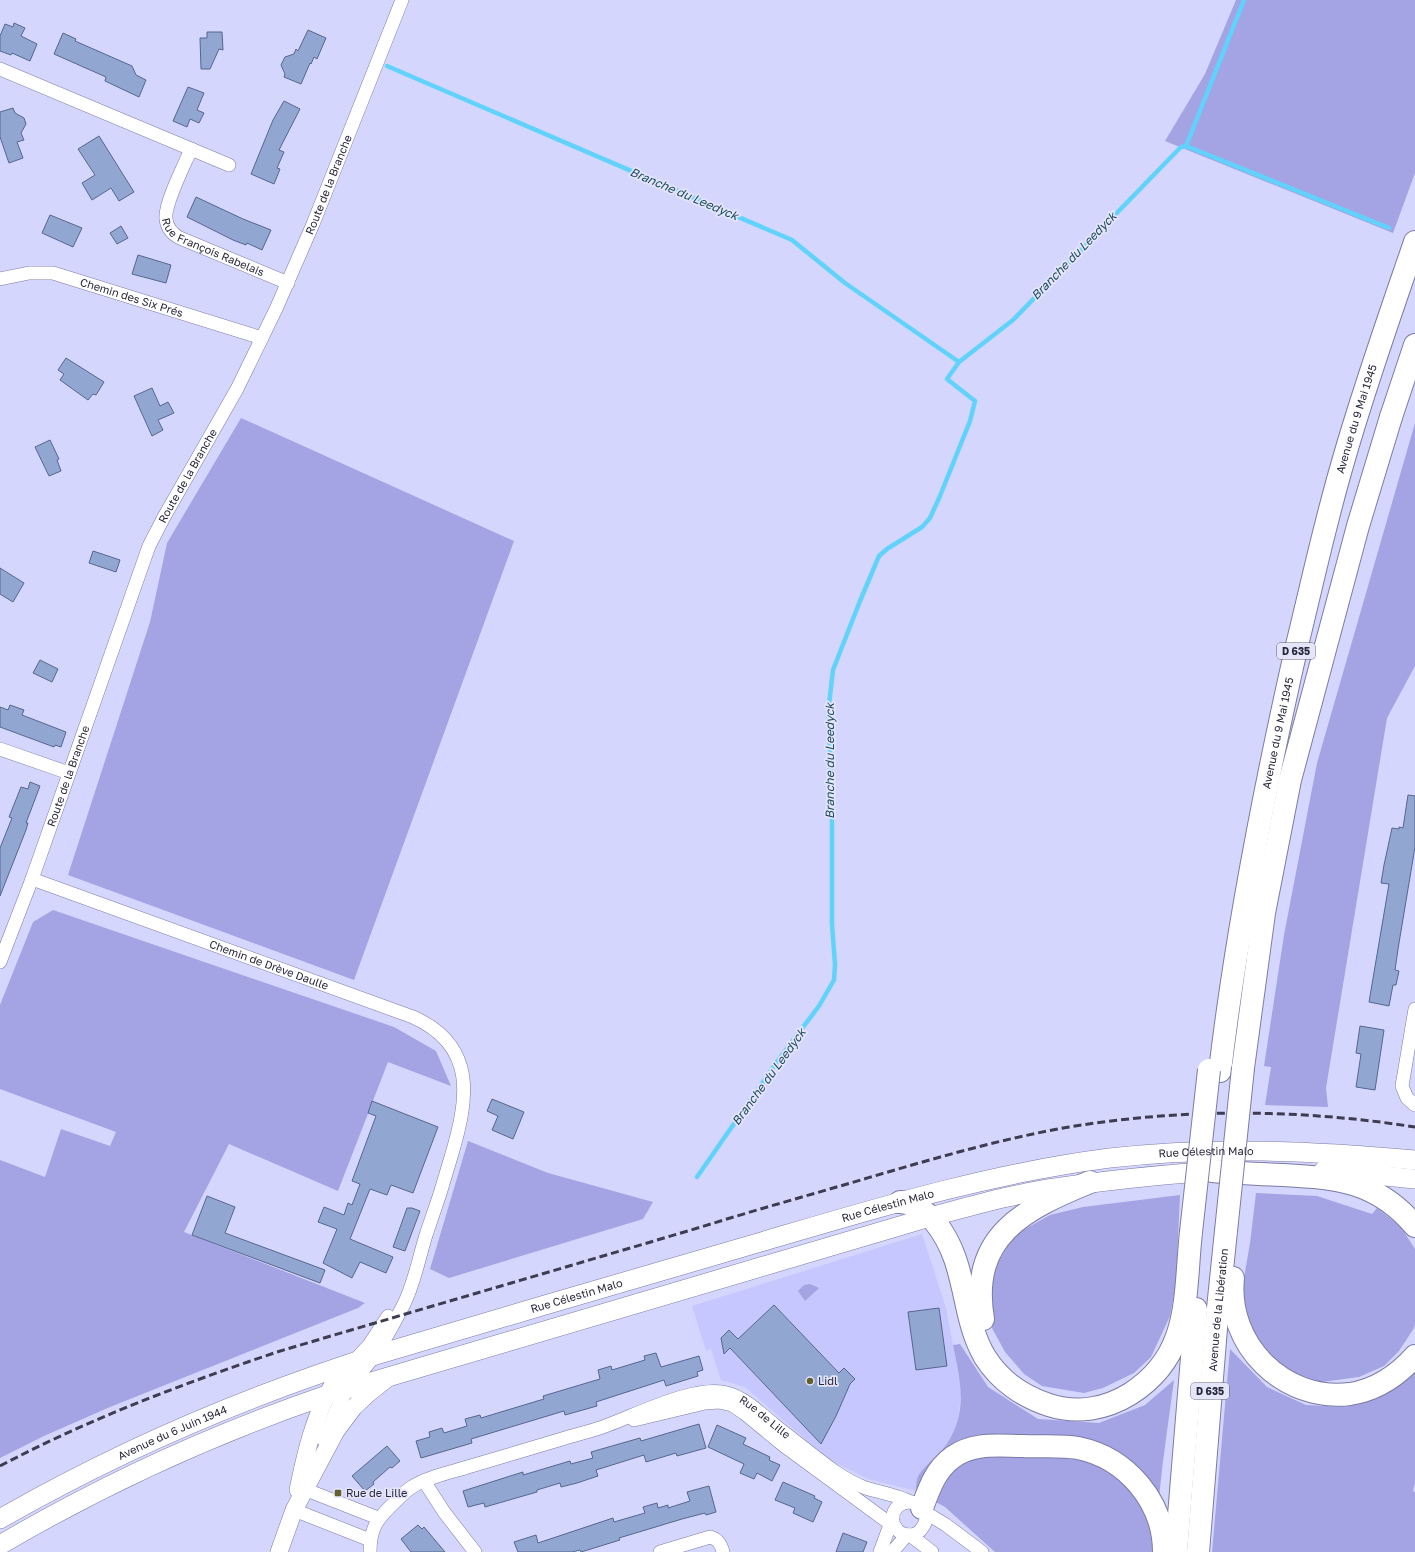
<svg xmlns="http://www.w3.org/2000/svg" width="1415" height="1552" font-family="'Golos Text',sans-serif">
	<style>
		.built { fill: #c7c7ff }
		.green { fill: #a4a3e3 }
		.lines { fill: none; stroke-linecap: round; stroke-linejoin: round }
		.stream { stroke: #61d2fb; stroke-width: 4.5 }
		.building { fill: #92a6d2; stroke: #55678f }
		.minor-casing { stroke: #7b7ba8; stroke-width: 14 }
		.tertiary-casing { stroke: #7b7ba8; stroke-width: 18 }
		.secondary-casing { stroke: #7b7ba8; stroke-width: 20 }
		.trunk-casing { stroke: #7b7ba8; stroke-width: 24 }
		.motorway-casing { stroke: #7b7ba8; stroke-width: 24 }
		.minor { stroke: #fff; stroke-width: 13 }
		.tertiary { stroke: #fff; stroke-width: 17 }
		.secondary { stroke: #fff; stroke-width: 19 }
		.trunk { stroke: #fff; stroke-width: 22 }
		.motorway { stroke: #fff; stroke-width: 22 }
		.rail { stroke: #3d3c51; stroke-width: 3; stroke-dasharray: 8 4; stroke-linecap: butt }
		.trunk-bridge-casing { stroke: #7b7ba8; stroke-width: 24; stroke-linecap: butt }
		.trunk-bridge { stroke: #fff; stroke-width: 22 }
		.poi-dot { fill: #65612e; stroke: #e4e5f9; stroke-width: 1.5 }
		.labels { text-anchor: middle; stroke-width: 3.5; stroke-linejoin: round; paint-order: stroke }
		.shield { fill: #e4e5f9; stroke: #616174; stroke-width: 1 }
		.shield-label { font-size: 10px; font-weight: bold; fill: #29283b }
		.street-label { font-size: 11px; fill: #29283b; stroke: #e4e5f9 }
		.poi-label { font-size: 11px; fill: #29283b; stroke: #e4e5f9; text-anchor: start }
		.water-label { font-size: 12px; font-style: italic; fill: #1b4b5d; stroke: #e4e5f9 }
	</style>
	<rect width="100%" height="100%" fill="#d5d6fd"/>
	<path class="built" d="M922,1234l24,74 14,74 1,13 -3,26 -5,12 -7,12 -29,33 -1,13 -48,-12 -39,-19 -84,-73 -24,-7 -10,-31 -5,2 -14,-45z"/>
	<g class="green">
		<path d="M1236,0h179v173l-22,60 -228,-92 40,-67z"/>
		<path d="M241,418l273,123 -160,439 -286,-105 82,-253 17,-79z"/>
		<path d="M1415,423v243l-28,52 -61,370 2,19 -63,-2 6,-38 -7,-1 20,-131 33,-172z"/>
		<path d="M53,910l341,117 42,24 15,35 -63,-24 -50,129 -109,-47 -45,88 181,71 -7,5 -248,99 -66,29 -44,22v-298l45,17 16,-48 49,17 6,-14 -116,-43v-84l33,-83z"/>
		<path d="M468,1141l80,32 105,29 -10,17 -194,59 -19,-9z"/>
		<path d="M1256,1193l61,3 55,18 5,-6 24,19 14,22v75l-1,4 -15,23 -15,15 -25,11 -38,5 -38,-13 -26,-26 -12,-24 -3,-29 8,-47z"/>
		<path d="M1180,1195l-4,88 -6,33 -19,41 -17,16 -31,15 -19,5 -42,-7 -18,-12 -19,-22 -13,-24 -4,-24 8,-38 18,-31 36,-20 33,-8z"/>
		<path d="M810,1284l9,4 -14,13 -7,-10 6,-6z"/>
		<path d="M960,1344l28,43 50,32 61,4 46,-18 29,-25 -11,81 -10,91h-158l-50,-45 -29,-16c0,-3 0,-8 1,-12 2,-8 23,-26 29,-34 23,-33 14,-65 7,-100z"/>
		<path d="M1230,1349l37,38 39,18 40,2 49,-21 20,-15v112l-2,8 2,1v60h-203z"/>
	</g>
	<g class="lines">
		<g class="stream">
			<path d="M387,66l405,174 53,43 114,79 54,-42 163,-168 5,-5 5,-1 58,-146"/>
			<path d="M1186,146l203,82"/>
			<path d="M697,1177l82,-118 40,-53 15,-26 1,-15 -3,-41v-129l-4,-82 5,-43 27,-69 19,-45 8,-7 35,-22 8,-9 10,-22 30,-75 5,-20 -28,-22 12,-17"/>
		</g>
	</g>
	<g class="building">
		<path d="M14,23l11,5 -4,8 16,8 -7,17 -18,-8 -1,2 -11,-4v-15l5,-12 8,3z"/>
		<path d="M308,30l18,8 -9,21 -3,-2 -3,7 -1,-1 -9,21 -17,-7 1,-3 -4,-9 4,-8 9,-3 2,-5 2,2z"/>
		<path d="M207,32h15l1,18 -4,-1 -9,20h-9l-1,-31h7z"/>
		<path d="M63,33l13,6 -1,2 57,25 4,9 10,5 -7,17 -34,-16 1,-4 -52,-23z"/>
		<path d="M188,87l16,6 -7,17 7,3 -5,10 -9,-4 -3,8 -14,-6z"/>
		<path d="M284,101l16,8 -21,41 5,2 -7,16 3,1 -6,15 -23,-10 22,-54z"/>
		<path d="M13,108l2,5 9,5 2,6 -5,9 3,7 -7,2 6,16 -14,5 -9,-26v-25z"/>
		<path d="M99,136l35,56 -15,9 -8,-13 -19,12 -10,-17 13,-8 -17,-26z"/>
		<path d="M196,197l47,22 28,11 -9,20 -15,-7 -1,2 -13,-5 -46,-23z"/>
		<path d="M50,215l32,13 -9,19 -31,-14z"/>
		<path d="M121,226l7,12 -11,6 -7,-11z"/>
		<path d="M138,255l33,10 -5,18 -34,-9z"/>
		<path d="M66,358l38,24 -8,13 -3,-1 -5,6 -28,-20 4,-6 -6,-4z"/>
		<path d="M152,388l8,18 8,-4 6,11 -16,7 5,10 -11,6 -18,-40z"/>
		<path d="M50,440l9,19 -2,1 4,11 -12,5 -14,-29z"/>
		<path d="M93,551l27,9 -4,12 -27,-9z"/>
		<path d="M0,568l24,15 -11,19 -13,-8z"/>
		<path d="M40,660l18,9 -6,13 -19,-9z"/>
		<path d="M10,705l14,5 -2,5 44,17 -5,15 -6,-2 -1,2 -54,-20v-20l8,3z"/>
		<path d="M30,782l10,4 -14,37h2l-2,7 -26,66v-48l12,-30 -3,-1 12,-30 7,2z"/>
		<path d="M1408,795l7,1v51l-17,102 -3,21 4,1 -3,14h-3l-4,21 -20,-4 20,-118 -8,-1 3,-18 8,-37 7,1v-2l4,1z"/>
		<path d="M1360,1026l24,4 -9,60 -19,-3 5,-33 -5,-1z"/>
		<path d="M492,1099l32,13 -11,27 -21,-9 6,-14 -11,-5z"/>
		<path d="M372,1101l66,26 -25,66 -22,-8 -4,10 -17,-6 -20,50 43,18 -7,16 -26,-11 -8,16 -29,-15 14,-34 -19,-7 6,-15 20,8 4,-12 4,2 8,-21 -8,-3 24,-65 -8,-3z"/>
		<path d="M207,1196l28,11 -10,26 100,37 -5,13 -128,-48z"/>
		<path d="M407,1208h5l8,3 -15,40 -12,-4z"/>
		<path d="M774,1305l65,68 5,-5 11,11 -5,5 -14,32 -15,28 -91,-96 -6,6 -3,-16 8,-8 9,9z"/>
		<path d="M939,1308l8,58 -31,4 -8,-58z"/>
		<path d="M656,1353l5,14 38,-11 4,14 -6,2 1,4 -32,10 -2,-6 -68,22 1,4 -32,9 -1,-4 -93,28 1,4 -51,15 -5,-17 14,-4 -1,-5 13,-4 2,5 23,-7 -2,-7 15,-4 1,3 63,-19 -1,-3 57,-17 -2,-9 13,-4 1,4 33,-10 -1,-4z"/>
		<path d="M699,1424l7,24 -29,8 -1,-3 -30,9 -2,-7 -48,15 2,6 -21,7 -16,4 -1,-4 -23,7v2l-52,15 -1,-4 -16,4 -5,-16 60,-19v3l47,-14 1,3 22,-6 -2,-6 49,-14 1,3z"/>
		<path d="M717,1425l29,13 -3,6 27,13 -1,3 11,5 -8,16 -15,-8 -3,6 -14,-6 4,-9 -36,-17z"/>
		<path d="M387,1446l13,15 -8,7 -2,-1 -17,15 1,2 -9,7 -13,-15z"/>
		<path d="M783,1482l32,14 -1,2 8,4 -9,20 -20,-9 2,-5 -20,-8z"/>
		<path d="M709,1486l7,26 -10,3 -1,-2 -23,6 -63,19 1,2 -39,12 -1,-2 -8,2h-54l-4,-10 22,-7 2,8 75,-25 1,4 31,-9 -2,-6 14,-4 1,5 10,-3v3l22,-7 -3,-9z"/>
		<path d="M418,1525l4,4 2,-2 21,25h-34l-10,-13z"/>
		<path d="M843,1533l24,9 -4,10h-27z"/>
	</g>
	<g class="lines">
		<defs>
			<g id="minor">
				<path d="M0,69l229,96"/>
				<path id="s1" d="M191,149c-6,15 -27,55 -25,70 1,8 6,15 14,19l108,45"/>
				<path id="s2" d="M0,279l29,-6h24l209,65"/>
				<path d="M0,749l69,24"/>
				<path id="s3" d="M32,879l381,138c65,29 55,83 38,140 -7,25 -15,50 -24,75 -8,24 -12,51 -24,74 -9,17 -18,35 -29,50 -8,12 -19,22 -26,33 -11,16 -18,35 -24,52"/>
				<path id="s4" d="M0,962l32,-83 117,-333 15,-29 73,-128 39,-80 37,-85 89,-224"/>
				<path d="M1415,1009l-13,77 5,12 8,7"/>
				<path d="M354,1361l15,-16 19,-29"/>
				<path d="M634,1420l71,-17 14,-1 13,3 12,8 39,32 113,83"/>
				<path d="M424,1481l20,31 31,40"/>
				<path d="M299,1487l79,31"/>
				<path d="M294,1510l76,30"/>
				<path d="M923,1511l23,14 36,27"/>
				<path d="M910,1535l22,17"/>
				<path id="s5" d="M370,1552c0,-25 8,-34 25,-50 5,-5 10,-11 17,-15 15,-10 40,-15 59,-21 30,-9 61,-18 91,-27 16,-5 31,-8 46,-14 30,-11 89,-41 119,-32 19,5 34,21 49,33 19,15 38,30 58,45 9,6 19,12 29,16 14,6 80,14 59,41 -2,4 -7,7 -12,7 -23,0 -24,-34 2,-33"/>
				<path d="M660,1552l50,-15c8,2 11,7 13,15"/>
				<path d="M880,1552l13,-35"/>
				<path d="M892,1552l15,-17"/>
			</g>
			<g id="tertiary">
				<path d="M298,1490c7,-34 16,-74 34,-104 6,-9 13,-16 20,-24"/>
				<path d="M279,1552l15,-42 42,-79 18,-24 15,-14 19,-15"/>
			</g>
			<g id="secondary">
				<path d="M1324,1170l91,9"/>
				<path id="s6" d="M0,1519c120,-69 244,-122 376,-164 128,-38 257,-76 385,-113 116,-34 230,-69 349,-84 102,-12 203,-7 305,2"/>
				<path d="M0,1545c104,-61 213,-111 327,-150l603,-178c42,-11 83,-23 125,-29 53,-8 105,-13 158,-17"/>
			</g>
			<g id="trunk">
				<path d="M1243,1068l21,-155 26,-133 68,-254 33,-109"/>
				<path id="s7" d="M1220,1071c17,-144 45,-285 77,-426 15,-61 28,-122 46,-183 21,-74 47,-147 72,-220"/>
				<path d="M1212,1171c24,2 47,3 71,4 55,3 94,6 132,51"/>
				<path d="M900,1202c15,1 25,9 35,20 34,42 25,93 50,135 15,24 39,40 64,48 28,9 57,4 81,-11 62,-39 54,-98 61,-162"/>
				<path d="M1233,1278c-7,66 50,124 117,116 26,-4 48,-19 65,-38"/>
				<path d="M983,1319c-14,-83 41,-110 107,-137"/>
				<path d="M922,1508c7,-19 13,-38 31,-51 21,-15 46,-11 70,-11 18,1 38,-1 55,2 49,10 86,54 86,104"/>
				<path d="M1176,1552l20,-243"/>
				<path id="s8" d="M1198,1552l18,-224 10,-97"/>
			</g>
			<path id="motorway" d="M1391,417l24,-72"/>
		</defs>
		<use href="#minor" class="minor-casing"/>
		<use href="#tertiary" class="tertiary-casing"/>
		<use href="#secondary" class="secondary-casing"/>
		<use href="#trunk" class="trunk-casing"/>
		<use href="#motorway" class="motorway-casing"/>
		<use href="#minor" class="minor"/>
		<use href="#tertiary" class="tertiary"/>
		<use href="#secondary" class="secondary"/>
		<use href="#trunk" class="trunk"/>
		<use href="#motorway" class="motorway"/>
		<path class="rail" d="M0,1466c89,-47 182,-82 277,-114 141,-42 283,-83 424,-125 54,-17 109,-32 163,-48 68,-20 136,-40 205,-52 115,-19 231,-18 346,0"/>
		<defs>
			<g id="trunk-bridge">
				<path d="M1226,1231l17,-163"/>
				<path d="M1191,1232l18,-162"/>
			</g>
		</defs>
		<use href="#trunk-bridge" class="trunk-bridge-casing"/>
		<use href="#trunk-bridge" class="trunk-bridge"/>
	</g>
	<g class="poi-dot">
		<circle cx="810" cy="1381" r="4"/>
		<rect x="334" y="1489" width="8" height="8" rx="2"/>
	</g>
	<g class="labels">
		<g class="shield">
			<rect x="1277" y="643" width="38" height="16" rx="3"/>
			<rect x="1191" y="1383" width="38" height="16" rx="3"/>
		</g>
		<g class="shield-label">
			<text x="1296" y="655">D 635</text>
			<text x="1210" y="1395">D 635</text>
		</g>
		<g class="street-label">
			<text dy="4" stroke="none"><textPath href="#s4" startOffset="846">Route de la Branche</textPath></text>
			<text dy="4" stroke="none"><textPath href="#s1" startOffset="132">Rue François Rabelais</textPath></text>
			<text dy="4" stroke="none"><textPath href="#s2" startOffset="136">Chemin des Six Prés</textPath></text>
			<text dy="4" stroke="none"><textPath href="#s7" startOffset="667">Avenue du 9 Mai 1945</textPath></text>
			<text dy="4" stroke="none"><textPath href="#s4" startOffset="522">Route de la Branche</textPath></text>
			<text dy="4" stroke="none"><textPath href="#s7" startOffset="343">Avenue du 9 Mai 1945</textPath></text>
			<text dy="4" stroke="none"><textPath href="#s4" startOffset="198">Route de la Branche</textPath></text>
			<text dy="4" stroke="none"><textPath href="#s3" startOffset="252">Chemin de Drève Daulle</textPath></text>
			<text dy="4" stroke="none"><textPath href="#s6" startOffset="1268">Rue Célestin Malo</textPath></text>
			<text dy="4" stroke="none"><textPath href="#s6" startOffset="944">Rue Célestin Malo</textPath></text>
			<text dy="4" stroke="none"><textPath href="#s6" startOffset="620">Rue Célestin Malo</textPath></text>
			<text dy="4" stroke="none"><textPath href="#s8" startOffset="243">Avenue de la Libération</textPath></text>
			<text dy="4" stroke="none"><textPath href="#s5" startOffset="457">Rue de Lille</textPath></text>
			<text dy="4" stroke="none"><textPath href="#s6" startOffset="193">Avenue du 6 Juin 1944</textPath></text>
		</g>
		<g class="poi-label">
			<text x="818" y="1385">Lidl</text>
			<text x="346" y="1497">Rue de Lille</text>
		</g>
		<g class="water-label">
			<text transform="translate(684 194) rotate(23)" y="4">Branche du Leedyck</text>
			<text transform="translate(1074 256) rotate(-46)" y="4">Branche du Leedyck</text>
			<text transform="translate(830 761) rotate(-90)" y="4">Branche du Leedyck</text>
			<text transform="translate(769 1077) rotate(-54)" y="4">Branche du Leedyck</text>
		</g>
	</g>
</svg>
